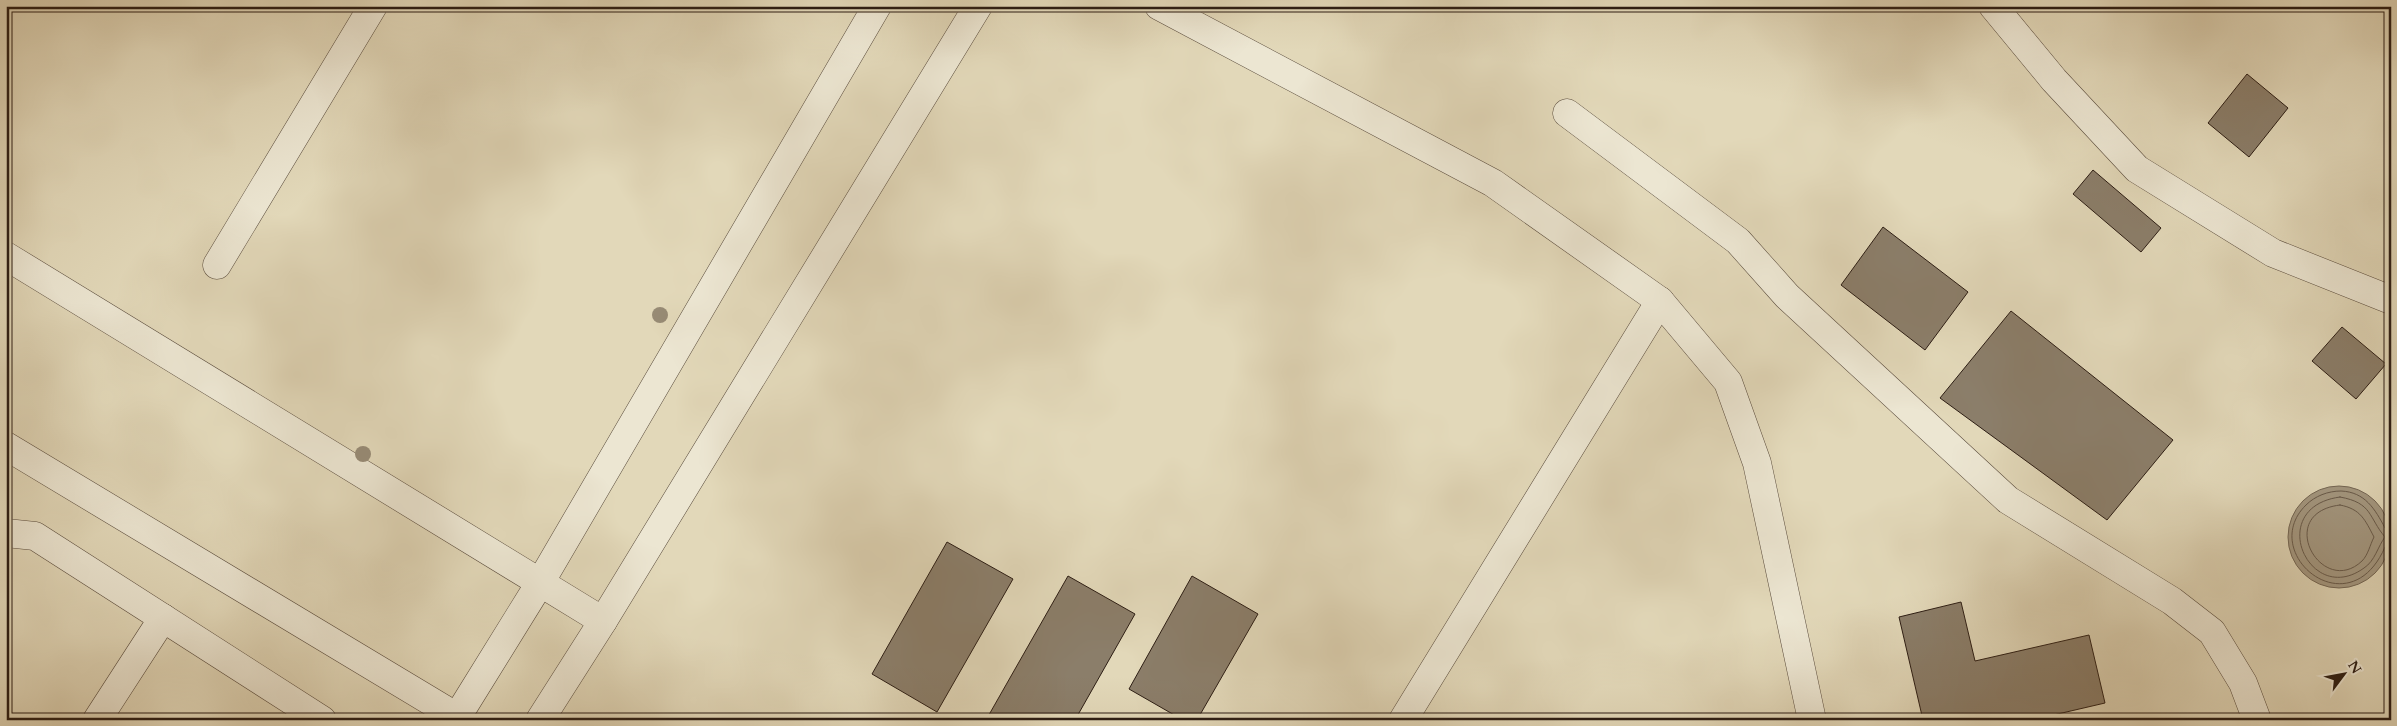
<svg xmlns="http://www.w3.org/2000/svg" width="2397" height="726" font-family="Cardo,serif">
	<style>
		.water { fill: #a49881; stroke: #746755 }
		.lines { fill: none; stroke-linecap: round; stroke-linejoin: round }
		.shore { stroke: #685a4a; stroke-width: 1 }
		.building { fill: #8b7e6a; stroke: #2c1d14 }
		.minor-casing { stroke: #5a4c3d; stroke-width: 29 }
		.minor { stroke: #ece6d2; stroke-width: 28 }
		.tree { fill: #978b75 }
	</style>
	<rect width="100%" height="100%" fill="#e2d8b9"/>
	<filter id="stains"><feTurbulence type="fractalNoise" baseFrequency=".004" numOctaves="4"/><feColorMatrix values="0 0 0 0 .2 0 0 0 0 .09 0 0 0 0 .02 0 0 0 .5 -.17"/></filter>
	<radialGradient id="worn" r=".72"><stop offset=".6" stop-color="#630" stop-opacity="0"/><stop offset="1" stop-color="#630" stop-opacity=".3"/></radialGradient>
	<circle class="water" cx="2339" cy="537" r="51"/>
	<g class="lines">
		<g class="shore">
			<path d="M2340,497c33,6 28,20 45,40 -7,9 -10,24 -21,31 -55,40 -100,-61 -24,-71z"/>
			<path d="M2340,505c21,4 25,15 34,32 -4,8 -6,18 -12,24 -40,38 -89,-48 -22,-56z"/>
			<path d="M2391,530l-6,-2c-10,-19 -20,-36 -44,-37 -13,0 -26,5 -35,14 -49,48 43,125 79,42l6,-2"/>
		</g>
	</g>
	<g class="building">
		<path d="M2247,74l41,34 -39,49 -41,-34z"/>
		<path d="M2093,170l68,58 -20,24 -68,-58z"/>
		<path d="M1883,227l85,65 -43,58 -84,-65z"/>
		<path d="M2011,311l162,129 -66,80 -167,-122z"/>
		<path d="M2342,327l44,37 -30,35 -44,-38z"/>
		<path d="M947,542l66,37 -76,133 -65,-38z"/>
		<path d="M1068,576l67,38 -60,106h-89z"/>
		<path d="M1192,576l66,38 -61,106h-14l-54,-31z"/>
		<path d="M1961,602l14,59 114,-26 16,68 -73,17h-109l-24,-103z"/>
		<path d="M1753,715l1,5h-20z"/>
	</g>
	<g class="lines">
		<defs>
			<g id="minor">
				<path d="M1159,6l334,177 167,118 -257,419"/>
				<path d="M1993,6l61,74 83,89 136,84 118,47"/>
				<path d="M1567,113l171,128 49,55 221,204 164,101 40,31 31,51 14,37"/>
				<path d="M6,256l597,365"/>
				<path d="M217,265l156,-259"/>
				<path d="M1660,301l68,81 29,81 55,257"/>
				<path d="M6,446l456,274"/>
				<path d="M6,533l29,3 287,184"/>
				<path d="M457,717l83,-134 337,-577"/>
				<path d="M97,720l66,-102"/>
				<path d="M540,720l63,-99 375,-615"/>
			</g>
		</defs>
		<use href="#minor" class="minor-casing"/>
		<use href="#minor" class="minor"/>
	</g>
	<g class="tree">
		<circle cx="660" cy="315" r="8"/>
		<circle cx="363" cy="454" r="8"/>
	</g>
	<rect width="2397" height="726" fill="none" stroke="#e2d8b9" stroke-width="25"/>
	<rect x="8" y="8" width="2382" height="711" fill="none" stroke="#2c1d14" stroke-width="2.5"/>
	<rect x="12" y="12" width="2372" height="701" fill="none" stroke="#2c1d14"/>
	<g transform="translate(2344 674) rotate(58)" stroke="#ece6d2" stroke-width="4" paint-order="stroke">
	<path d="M0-4L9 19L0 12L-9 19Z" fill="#2c1d14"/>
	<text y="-8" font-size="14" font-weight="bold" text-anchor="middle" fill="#2c1d14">N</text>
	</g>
	<rect width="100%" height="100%" filter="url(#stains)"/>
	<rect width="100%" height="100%" fill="url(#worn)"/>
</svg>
